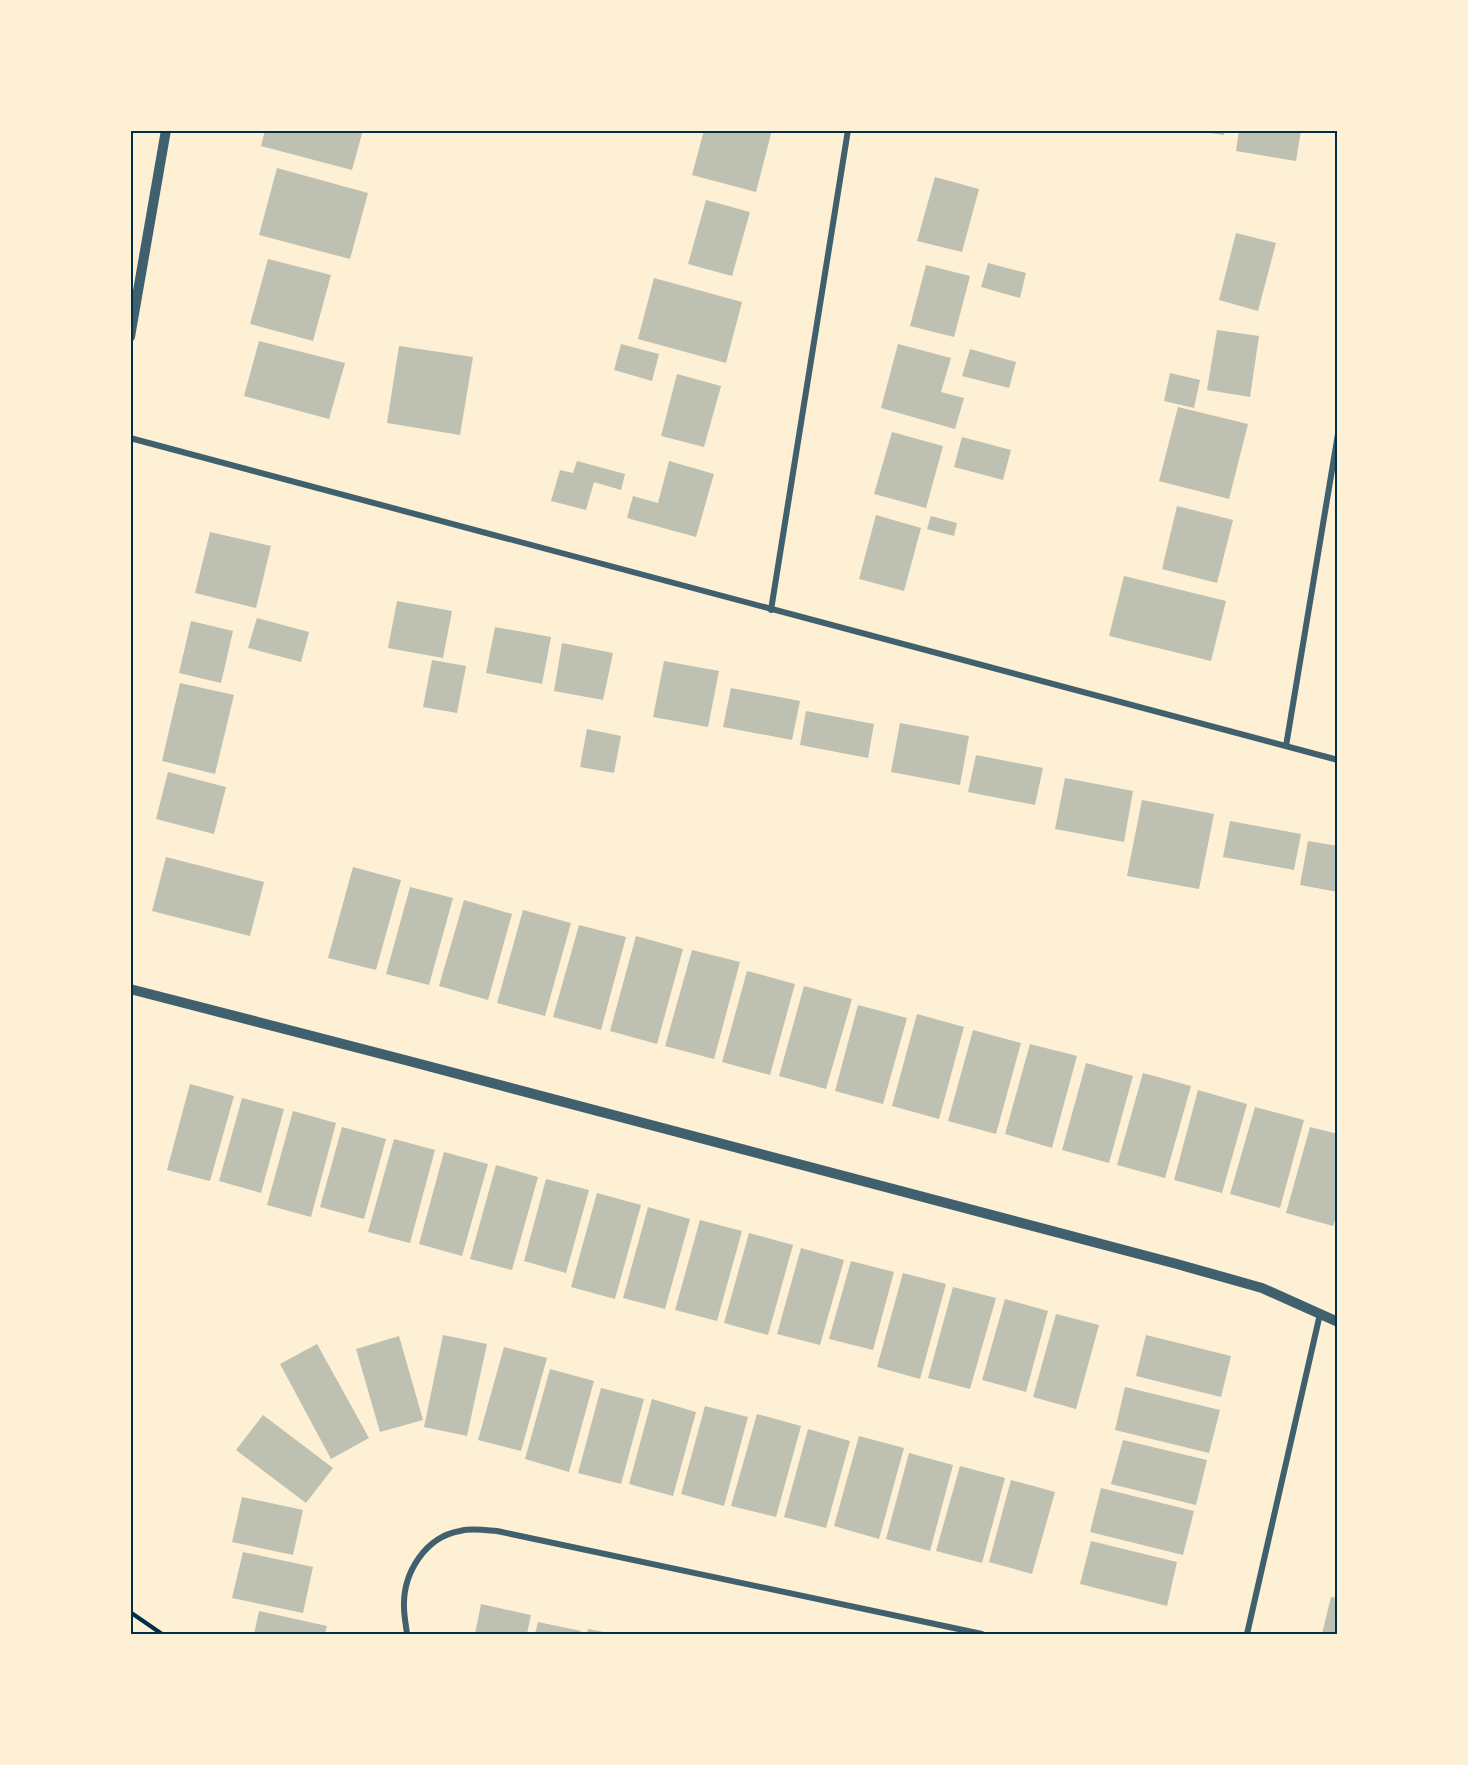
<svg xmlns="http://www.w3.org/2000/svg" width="1468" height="1765" font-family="Commissioner,sans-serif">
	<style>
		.building { fill: #bec0b2 }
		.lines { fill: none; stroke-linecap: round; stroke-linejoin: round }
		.path { stroke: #003049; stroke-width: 4 }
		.minor { stroke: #3f606c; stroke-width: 6 }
		.tertiary { stroke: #3f606c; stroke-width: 10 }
		.neatline { fill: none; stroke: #003049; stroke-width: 2 }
	</style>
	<rect width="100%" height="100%" fill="#fdf0d5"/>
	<g class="building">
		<path d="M265,130h98l-11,40 -91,-24z"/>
		<path d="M704,130h68l-16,62 -64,-17z"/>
		<path d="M1203,130h22l-1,5 -21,-3z"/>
		<path d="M1239,130h62l-5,31 -60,-10z"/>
		<path d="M277,168l91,25 -18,66 -91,-24z"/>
		<path d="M935,177l44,12 -17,63 -45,-11z"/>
		<path d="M706,200l44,12 -18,64 -44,-12z"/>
		<path d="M1236,233l40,10 -18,68 -39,-11z"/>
		<path d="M268,259l63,16 -18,66 -63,-17z"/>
		<path d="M988,263l38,10 -6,25 -39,-11z"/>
		<path d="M926,265l44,11 -16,61 -44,-11z"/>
		<path d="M654,278l88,24 -16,61 -88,-24z"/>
		<path d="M1217,330l42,6 -9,61 -43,-7z"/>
		<path d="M259,341l86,22 -16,56 -85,-23z"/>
		<path d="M621,344l38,10 -7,27 -38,-11z"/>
		<path d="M898,344l53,14 -10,34 23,6 -9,31 -74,-21z"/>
		<path d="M399,346l74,11 -13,78 -73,-12z"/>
		<path d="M970,349l46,13 -7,26 -47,-12z"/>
		<path d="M1170,373l30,7 -6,28 -30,-7z"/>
		<path d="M677,374l44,12 -17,61 -43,-11z"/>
		<path d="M1178,407l70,17 -19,75 -70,-18z"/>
		<path d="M892,432l51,14 -17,62 -52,-14z"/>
		<path d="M962,437l49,13 -8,30 -49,-13z"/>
		<path d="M577,461l48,13 -4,16 -27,-8 -8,28 -35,-9 9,-31 13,3z"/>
		<path d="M669,461l45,13 -18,63 -69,-19 6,-22 25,7z"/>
		<path d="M1177,506l56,14 -16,63 -55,-14z"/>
		<path d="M876,515l45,13 -17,63 -45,-12z"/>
		<path d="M931,516l26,7 -3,13 -27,-7z"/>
		<path d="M210,532l61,14 -15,62 -61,-15z"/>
		<path d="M1124,576l102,25 -15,60 -102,-25z"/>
		<path d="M397,601l55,10 -9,47 -55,-10z"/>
		<path d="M257,618l52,14 -8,30 -53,-14z"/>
		<path d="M191,621l42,10 -12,52 -42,-10z"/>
		<path d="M495,627l56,10 -9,47 -56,-11z"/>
		<path d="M562,643l51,10 -10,47 -49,-9z"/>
		<path d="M432,660l34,6 -9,47 -34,-6z"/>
		<path d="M664,661l55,10 -11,56 -55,-10z"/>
		<path d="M180,683l54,12 -19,79 -53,-13z"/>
		<path d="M731,688l69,13 -8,39 -69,-13z"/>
		<path d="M806,711l68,13 -6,34 -68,-13z"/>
		<path d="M900,723l69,13 -9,49 -69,-13z"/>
		<path d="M587,729l34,7 -7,37 -34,-6z"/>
		<path d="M976,755l67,13 -8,37 -67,-13z"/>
		<path d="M168,772l58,15 -12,47 -58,-15z"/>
		<path d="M1065,778l68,13 -9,51 -69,-13z"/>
		<path d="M1142,800l72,14 -15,75 -72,-13z"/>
		<path d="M1230,821l71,13 -7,36 -71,-13z"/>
		<path d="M1308,841l30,5v46l-38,-7z"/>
		<path d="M166,857l98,25 -14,54 -98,-25z"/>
		<path d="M353,867l48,13 -25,90 -48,-12z"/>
		<path d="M410,887l43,11 -24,87 -43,-11z"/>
		<path d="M464,900l48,14 -24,86 -49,-14z"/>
		<path d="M523,910l48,13 -26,93 -48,-13z"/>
		<path d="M579,925l47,12 -25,93 -48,-13z"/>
		<path d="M636,936l47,13 -26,95 -47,-13z"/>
		<path d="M692,950l48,12 -26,97 -49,-13z"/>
		<path d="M747,971l48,13 -25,91 -48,-13z"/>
		<path d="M804,986l48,13 -26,90 -47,-13z"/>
		<path d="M858,1005l49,13 -24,86 -48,-13z"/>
		<path d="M917,1014l47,13 -25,92 -47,-13z"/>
		<path d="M973,1030l48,13 -25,91 -48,-13z"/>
		<path d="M1030,1044l47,12 -25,92 -47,-14z"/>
		<path d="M1086,1063l47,13 -24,87 -47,-13z"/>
		<path d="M1143,1073l48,13 -26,92 -48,-13z"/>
		<path d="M190,1084l44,12 -24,85 -43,-11z"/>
		<path d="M1198,1090l49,14 -25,89 -48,-13z"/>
		<path d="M242,1098l42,11 -23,84 -42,-12z"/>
		<path d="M1255,1107l49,13 -24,88 -50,-14z"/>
		<path d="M293,1111l43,12 -25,94 -44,-12z"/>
		<path d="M342,1127l44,12 -22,80 -44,-12z"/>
		<path d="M1310,1127l28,7v77l-5,15 -47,-13z"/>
		<path d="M394,1139l41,11 -25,93 -42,-11z"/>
		<path d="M444,1152l44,12 -26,92 -43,-12z"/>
		<path d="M496,1165l42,12 -26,93 -42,-11z"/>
		<path d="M546,1179l43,11 -23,83 -42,-12z"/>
		<path d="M597,1193l44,12 -26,94 -44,-12z"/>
		<path d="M648,1207l42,12 -25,90 -42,-11z"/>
		<path d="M700,1220l42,11 -25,90 -42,-11z"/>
		<path d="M749,1233l44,12 -25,90 -44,-12z"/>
		<path d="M801,1248l43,12 -24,85 -43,-11z"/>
		<path d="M851,1261l43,11 -21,78 -44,-11z"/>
		<path d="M903,1273l43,11 -26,95 -43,-12z"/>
		<path d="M953,1287l43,11 -26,91 -42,-11z"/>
		<path d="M1005,1299l43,12 -22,81 -44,-12z"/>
		<path d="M1056,1314l43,11 -23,84 -43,-12z"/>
		<path d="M443,1335l44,9 -20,92 -43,-9z"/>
		<path d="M1146,1335l85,21 -10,41 -85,-21z"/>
		<path d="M399,1336l24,84 -43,12 -24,-83z"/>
		<path d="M317,1344l52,94 -38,21 -51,-95z"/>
		<path d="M504,1347l43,11 -26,93 -43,-11z"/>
		<path d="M550,1369l44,12 -25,91 -44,-13z"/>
		<path d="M1125,1387l95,23 -11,43 -94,-23z"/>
		<path d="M601,1388l43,11 -23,85 -43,-11z"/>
		<path d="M652,1399l44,13 -23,84 -44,-12z"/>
		<path d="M705,1406l43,11 -24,89 -43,-12z"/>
		<path d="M757,1414l44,12 -25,91 -45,-11z"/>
		<path d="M263,1415l70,53 -27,35 -70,-53z"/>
		<path d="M808,1429l42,12 -24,87 -42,-11z"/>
		<path d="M859,1436l45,12 -25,91 -45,-13z"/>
		<path d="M1123,1440l84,20 -11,45 -85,-21z"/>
		<path d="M909,1453l44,12 -23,86 -44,-12z"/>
		<path d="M960,1466l45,12 -23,85 -46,-12z"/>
		<path d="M1011,1480l44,12 -23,82 -43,-12z"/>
		<path d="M1101,1488l93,23 -11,44 -93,-23z"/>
		<path d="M242,1497l61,13 -10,45 -61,-13z"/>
		<path d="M1091,1541l86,21 -10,44 -87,-22z"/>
		<path d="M243,1552l70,15 -10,46 -71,-15z"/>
		<path d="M1331,1597l7,1v36h-16z"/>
		<path d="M481,1604l50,11 -4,19h-52z"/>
		<path d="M259,1611l68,15 -2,8h-71z"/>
		<path d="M538,1622l43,9 -1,3h-45z"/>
		<path d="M588,1629l21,4v1h-22z"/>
	</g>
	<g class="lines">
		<path class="path" d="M130,1612l32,22"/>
		<g class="minor">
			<path d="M130,438l1208,322"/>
			<path d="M771,610l77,-480"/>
			<path d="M1286,746l52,-312"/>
			<path d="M407,1634c-1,-9 -3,-18 -3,-27 -1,-34 21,-70 56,-76 12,-3 24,-1 37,0l485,103"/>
			<path d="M1247,1634l73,-320"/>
		</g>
		<g class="tertiary">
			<path d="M130,337l36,-207"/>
			<path d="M130,989l275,71 772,204 85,24 76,34"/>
		</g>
	</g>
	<rect width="1468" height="1765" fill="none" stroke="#fdf0d5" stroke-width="264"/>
	<rect x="132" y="132" width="1204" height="1501" class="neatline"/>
</svg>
